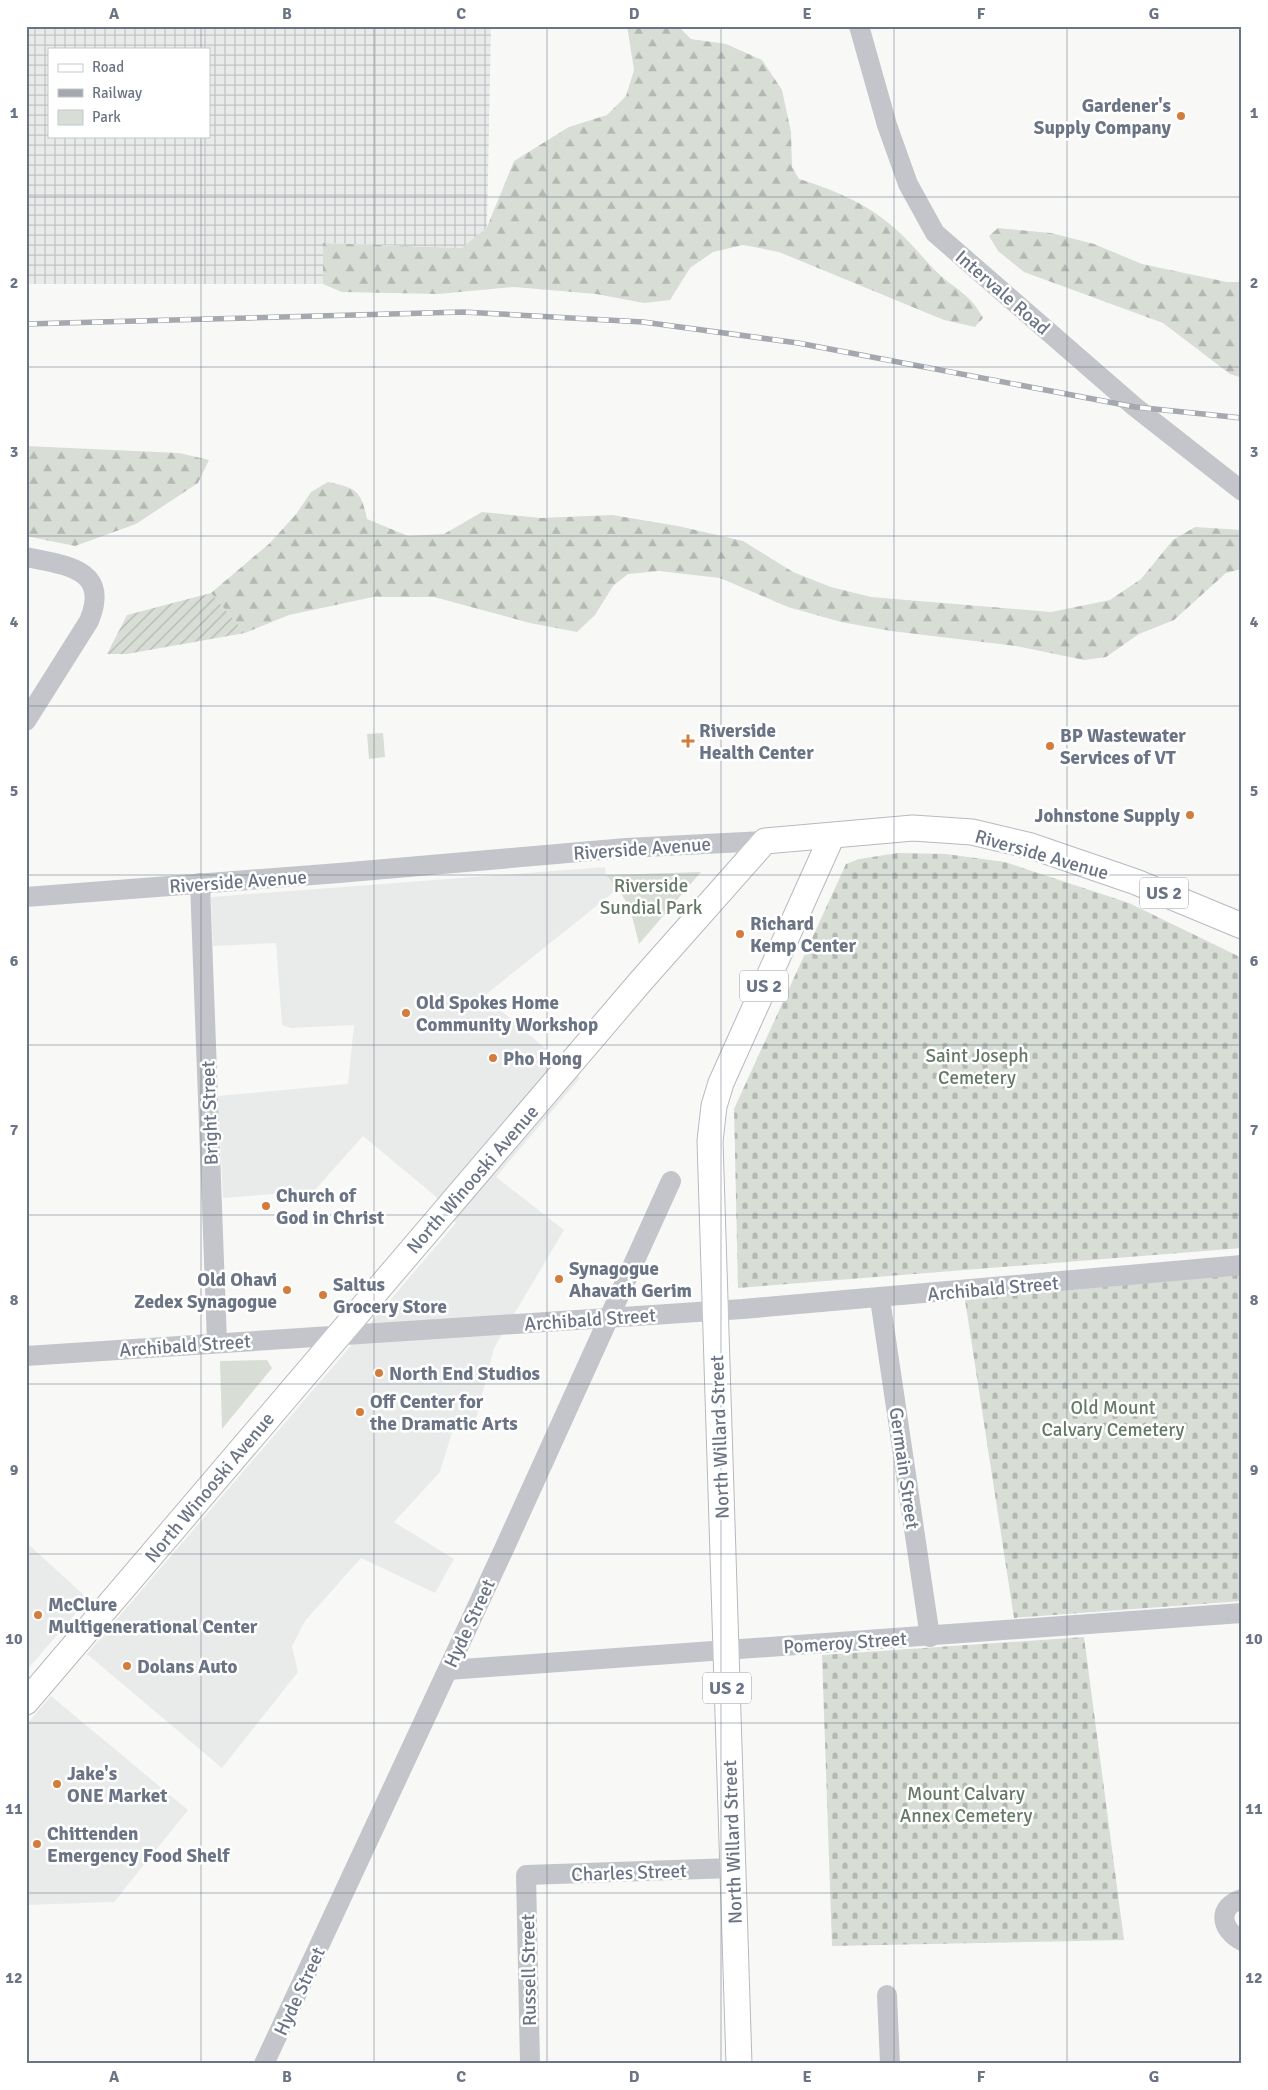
<svg xmlns="http://www.w3.org/2000/svg" width="1268" height="2090" font-family="Signika,sans-serif">
	<style>
		.built { fill: #e9eaea }
		.industrial { fill: url(#industrial-grid); fill-rule: evenodd }
		.green { fill: #d8ddd6 }
		.forest { fill: url(#forest-firs) }
		.cemetery { fill: url(#cemetery-stones) }
		.garden { fill: url(#garden-furrows) }
		.lines { fill: none; stroke-linecap: round; stroke-linejoin: round }
		.major-casing { stroke: #b7b9be; stroke-width: 27 }
		.minor { stroke: #c3c5ca; stroke-width: 20 }
		.major { stroke: #fff; stroke-width: 25 }
		.rail-casing { stroke: #a5a8af; stroke-width: 5.5 }
		.rail { stroke: #fff; stroke-width: 4; stroke-dasharray: 11; stroke-linecap: butt }
		.grid { fill: none; stroke: #6b7485; stroke-width: 1; stroke-opacity: 0.55 }
		.poi-dot { fill: #d47c3c; stroke: #fff; stroke-width: 2 }
		.labels { text-anchor: middle; stroke-width: 5; stroke-linejoin: round; paint-order: stroke }
		.shield { fill: #fff; stroke: #979eaa; stroke-width: 1 }
		.shield-label { font-size: 18px; font-weight: bold; fill: #6b7485 }
		.poi-label { font-size: 19px; font-weight: bold; fill: #6b7485; stroke: #fff; text-anchor: start }
		.street-label { font-size: 19px; fill: #6b7485; stroke: #fff }
		.park-label { font-size: 19px; fill: #657865; stroke: #fff }
		.neatline { fill: none; stroke: #6b7485; stroke-width: 2 }
		.grid-label { font-size: 16px; text-anchor: middle; font-weight: bold; fill: #6b7485 }
	</style>
	<defs>
		<pattern id="industrial-grid" width="8" height="8" patternUnits="userSpaceOnUse" patternTransform="scale(1.25)"><rect width="8" height="8" fill="#e9eaea"/><path d="M0 4h8M4 0v8" fill="none" stroke="#c1c2c3"/></pattern>
		<pattern id="forest-firs" width="22" height="20" patternUnits="userSpaceOnUse" patternTransform="scale(1.25)"><rect width="22" height="20" fill="#d8ddd6"/><path d="M5 1l3.5 6h-7zM16 11l3.5 6h-7z" fill="#b3b8b3"/></pattern>
		<pattern id="cemetery-stones" width="16" height="16" patternUnits="userSpaceOnUse" patternTransform="scale(1.25)"><rect width="16" height="16" fill="#d8ddd6"/><path d="M2 7V4a2 2 0 0 1 4 0v3zM10 15v-3a2 2 0 0 1 4 0v3z" fill="#b3b8b3"/></pattern>
		<pattern id="garden-furrows" width="10" height="10" patternUnits="userSpaceOnUse" patternTransform="scale(1.25)"><rect width="10" height="10" fill="#d8ddd6"/><path d="M-1 1l2-2M0 10L10 0M9 11l2-2" fill="none" stroke="#b3b8b3"/></pattern>
	</defs>
	<rect width="100%" height="100%" fill="#f8f9f7"/>
	<g class="built">
		<path d="M605,867l1,8 13,13 -135,108 96,82 -84,99 68,53 -70,118 -19,75 -19,-4 -16,53 -46,50 60,37 -19,34 -74,-35 -56,63 -13,25 6,26 -76,96 -135,-114 369,-431 -22,-28 -71,-59 -49,55 -91,7 -5,-102 130,-12 6,-59 -63,3 -9,-3 -6,-82 -63,3 -2,-49z"/>
		<path d="M26,1542l62,57 -62,72z"/>
		<path d="M51,1696l137,114 -74,92 -88,3v-180z"/>
	</g>
	<path class="industrial" d="M26,26h465l-4,201 -25,21 -139,-5v41h-297zM49,49h160v87h-160z"/>
	<g class="green">
		<path d="M383,733l2,24 -16,2 -2,-25z"/>
		<path d="M701,872l-62,72c-8,-33 -9,-43 -33,-69z"/>
		<path d="M267,1360l5,8 -50,61 -2,-68z"/>
	</g>
	<g class="forest">
		<path d="M627,26h51l13,13 35,5 36,16 20,30 9,42 1,35 7,12c38,12 72,26 101,54 14,13 26,29 40,42 18,16 31,20 43,43l-8,9 -31,-7 -165,-68 -36,-7 -30,7 -23,16 -20,32 -26,3 -48,-9 -82,-7 -76,7 -96,-2 -19,-8v-41l139,5 25,-21 27,-66 55,-34 38,-12 19,-19 8,-26z"/>
		<path d="M998,228l53,5 43,11 48,20 85,18h15v96l-12,-4 -67,-51 -139,-51 -26,-21 -9,-15z"/>
		<path d="M26,446l153,7 30,7 -11,23 -62,41 -61,22 -49,-10z"/>
		<path d="M328,482c28,6 33,8 39,37l41,17 36,-2 38,-22 59,6 71,-3 66,11 65,15 50,31 38,15 40,10 180,15 59,-12 31,-21 32,-39 22,-13 47,3v39l-16,4 -52,47 -35,14 -33,23 -22,3 -68,-14 -125,-15 -50,-9 -53,-15 -68,-29 -61,-7 -31,3 -15,12 -18,29 -18,17 -47,-9 -96,-26h-61l-84,18 -44,18 -34,-40 59,-50 27,-30 14,-21z"/>
	</g>
	<g class="cemetery">
		<path d="M898,853l48,1 59,8 124,41 113,55v290l-504,40 -4,-179 112,-245 13,-5z"/>
		<path d="M1242,1274v327l-228,17 -49,-318z"/>
		<path d="M1084,1637l40,303 -292,6 -10,-291z"/>
	</g>
	<path class="garden" d="M211,593l34,40 -118,21h-20l20,-39z"/>
	<g class="lines">
		<defs>
			<g id="major">
				<path d="M26,1702l615,-721 124,-140 148,-13 59,4 59,14 105,36 106,44"/>
				<path d="M739,2064l-29,-923 4,-35 7,-23 111,-247"/>
			</g>
		</defs>
		<use href="#major" class="major-casing"/>
		<g class="minor">
			<path d="M859,26l28,99 21,59 27,49 200,174 107,84"/>
			<path d="M26,557c38,8 85,11 63,64l-63,100"/>
			<path d="M200,883l17,459"/>
			<path d="M26,897l313,-24 287,-25 139,-7"/>
			<path d="M880,1299l50,338"/>
			<path d="M26,1356l717,-47 499,-44"/>
			<path d="M448,1670l794,-57"/>
			<path d="M1242,1899c-26,8 -21,31 0,42"/>
			<path d="M887,1995l3,69"/>
			<path d="M264,2064l240,-515 167,-368"/>
			<path d="M530,2064l-4,-189 207,-7"/>
		</g>
		<use href="#major" class="major"/>
		<defs>
			<path id="rail" d="M26,324l437,-12 180,10 155,21 337,64 107,11"/>
		</defs>
		<use href="#rail" class="rail-casing"/>
		<use href="#rail" class="rail"/>
	</g>
	<path class="grid" d="M201,26v23M374,26v2038M547,26v2038M721,26v2038M894,26v2038M1067,26v2038M201,136v1928M26,197h1216M26,367h1216M26,536h1216M26,706h1216M26,875h1216M26,1045h1216M26,1215h1216M26,1384h1216M26,1554h1216M26,1723h1216M26,1893h1216"/>
	<g class="poi-dot">
		<circle cx="1181" cy="116" r="5"/>
		<path d="M685.5 733.5h5v5h5v5h-5v5h-5v-5h-5v-5h5z"/>
		<circle cx="1050" cy="746" r="5"/>
		<circle cx="1190" cy="815" r="5"/>
		<circle cx="740" cy="934" r="5"/>
		<circle cx="406" cy="1013" r="5"/>
		<circle cx="493" cy="1058" r="5"/>
		<circle cx="266" cy="1206" r="5"/>
		<circle cx="559" cy="1279" r="5"/>
		<circle cx="287" cy="1290" r="5"/>
		<circle cx="323" cy="1295" r="5"/>
		<circle cx="379" cy="1373" r="5"/>
		<circle cx="360" cy="1412" r="5"/>
		<circle cx="38" cy="1615" r="5"/>
		<circle cx="127" cy="1666" r="5"/>
		<circle cx="57" cy="1784" r="5"/>
		<circle cx="37" cy="1844" r="5"/>
	</g>
	<g class="labels">
		<g class="shield">
			<rect x="1140" y="877.5" width="48" height="31" rx="4"/>
			<rect x="740" y="970.5" width="48" height="31" rx="4"/>
			<rect x="703" y="1672.5" width="48" height="31" rx="4"/>
		</g>
		<g class="shield-label">
			<text x="1164" y="899">US 2</text>
			<text x="764" y="992">US 2</text>
			<text x="727" y="1694">US 2</text>
		</g>
		<g class="poi-label">
			<text x="1171" y="112" text-anchor="end">Gardener's<tspan x="1171" dy="22">Supply Company</tspan></text>
			<text x="699" y="737">Riverside<tspan x="699" dy="22">Health Center</tspan></text>
			<text x="1060" y="742">BP Wastewater<tspan x="1060" dy="22">Services of VT</tspan></text>
			<text x="1180" y="822" text-anchor="end">Johnstone Supply</text>
			<text x="750" y="930">Richard<tspan x="750" dy="22">Kemp Center</tspan></text>
			<text x="416" y="1009">Old Spokes Home<tspan x="416" dy="22">Community Workshop</tspan></text>
			<text x="503" y="1065">Pho Hong</text>
			<text x="276" y="1202">Church of<tspan x="276" dy="22">God in Christ</tspan></text>
			<text x="569" y="1275">Synagogue<tspan x="569" dy="22">Ahavath Gerim</tspan></text>
			<text x="277" y="1286" text-anchor="end">Old Ohavi<tspan x="277" dy="22">Zedex Synagogue</tspan></text>
			<text x="333" y="1291">Saltus<tspan x="333" dy="22">Grocery Store</tspan></text>
			<text x="389" y="1380">North End Studios</text>
			<text x="370" y="1408">Off Center for<tspan x="370" dy="22">the Dramatic Arts</tspan></text>
			<text x="48" y="1611">McClure<tspan x="48" dy="22">Multigenerational Center</tspan></text>
			<text x="137" y="1673">Dolans Auto</text>
			<text x="67" y="1780">Jake's<tspan x="67" dy="22">ONE Market</tspan></text>
			<text x="47" y="1840">Chittenden<tspan x="47" dy="22">Emergency Food Shelf</tspan></text>
		</g>
		<g class="street-label">
			<text transform="translate(1003 292) rotate(41)" y="7">Intervale Road</text>
			<text transform="translate(642 848) rotate(-4)" y="7">Riverside Avenue</text>
			<text transform="translate(1042 854) rotate(16)" y="7">Riverside Avenue</text>
			<text transform="translate(238 881) rotate(-4)" y="7">Riverside Avenue</text>
			<text transform="translate(209 1113) rotate(-92)" y="7">Bright Street</text>
			<text transform="translate(472 1179) rotate(-49)" y="7">North Winooski Avenue</text>
			<text transform="translate(993 1288) rotate(-5)" y="7">Archibald Street</text>
			<text transform="translate(590 1319) rotate(-4)" y="7">Archibald Street</text>
			<text transform="translate(185 1345) rotate(-4)" y="7">Archibald Street</text>
			<text transform="translate(719 1437) rotate(-92)" y="7">North Willard Street</text>
			<text transform="translate(905 1468) rotate(82)" y="7">Germain Street</text>
			<text transform="translate(209 1487) rotate(-50)" y="7">North Winooski Avenue</text>
			<text transform="translate(469 1623) rotate(-65)" y="7">Hyde Street</text>
			<text transform="translate(845 1642) rotate(-4)" y="7">Pomeroy Street</text>
			<text transform="translate(732 1842) rotate(-92)" y="7">North Willard Street</text>
			<text transform="translate(629 1872) rotate(-2)" y="7">Charles Street</text>
			<text transform="translate(528 1970) rotate(-91)" y="7">Russell Street</text>
			<text transform="translate(299 1991) rotate(-65)" y="7">Hyde Street</text>
		</g>
		<g class="park-label">
			<text x="651" y="892">Riverside<tspan x="651" dy="22">Sundial Park</tspan></text>
			<text x="977" y="1062">Saint Joseph<tspan x="977" dy="22">Cemetery</tspan></text>
			<text x="1113" y="1414">Old Mount<tspan x="1113" dy="22">Calvary Cemetery</tspan></text>
			<text x="966" y="1800">Mount Calvary<tspan x="966" dy="22">Annex Cemetery</tspan></text>
		</g>
	</g>
	<rect width="1268" height="2090" fill="none" stroke="#ffffff" stroke-width="55"/>
	<rect x="48" y="48" width="162" height="90" fill="#ffffff" stroke="#c4c7ce"/>
	<rect x="58" y="64" width="25" height="8" fill="#ffffff" stroke="#c4c7ce"/>
	<text x="92" y="72" font-size="15" fill="#6b7485">Road</text>
	<rect x="58" y="89" width="25" height="8" fill="#a5a8af" stroke="#c4c7ce"/>
	<text x="92" y="98" font-size="15" fill="#6b7485">Railway</text>
	<rect x="58" y="110" width="25" height="15" fill="#d8ddd6" stroke="#c4c7ce"/>
	<text x="92" y="122" font-size="15" fill="#6b7485">Park</text>
	<rect x="28" y="28" width="1212" height="2034" class="neatline"/>
	<g class="grid-label">
		<text x="114" y="19">A</text>
		<text x="287" y="19">B</text>
		<text x="461" y="19">C</text>
		<text x="634" y="19">D</text>
		<text x="807" y="19">E</text>
		<text x="981" y="19">F</text>
		<text x="1154" y="19">G</text>
		<text x="14" y="118">1</text>
		<text x="1254" y="118">1</text>
		<text x="14" y="288">2</text>
		<text x="1254" y="288">2</text>
		<text x="14" y="457">3</text>
		<text x="1254" y="457">3</text>
		<text x="14" y="627">4</text>
		<text x="1254" y="627">4</text>
		<text x="14" y="796">5</text>
		<text x="1254" y="796">5</text>
		<text x="14" y="966">6</text>
		<text x="1254" y="966">6</text>
		<text x="14" y="1135">7</text>
		<text x="1254" y="1135">7</text>
		<text x="14" y="1305">8</text>
		<text x="1254" y="1305">8</text>
		<text x="14" y="1475">9</text>
		<text x="1254" y="1475">9</text>
		<text x="14" y="1644">10</text>
		<text x="1254" y="1644">10</text>
		<text x="14" y="1814">11</text>
		<text x="1254" y="1814">11</text>
		<text x="14" y="1983">12</text>
		<text x="1254" y="1983">12</text>
		<text x="114" y="2082">A</text>
		<text x="287" y="2082">B</text>
		<text x="461" y="2082">C</text>
		<text x="634" y="2082">D</text>
		<text x="807" y="2082">E</text>
		<text x="981" y="2082">F</text>
		<text x="1154" y="2082">G</text>
	</g>
</svg>
